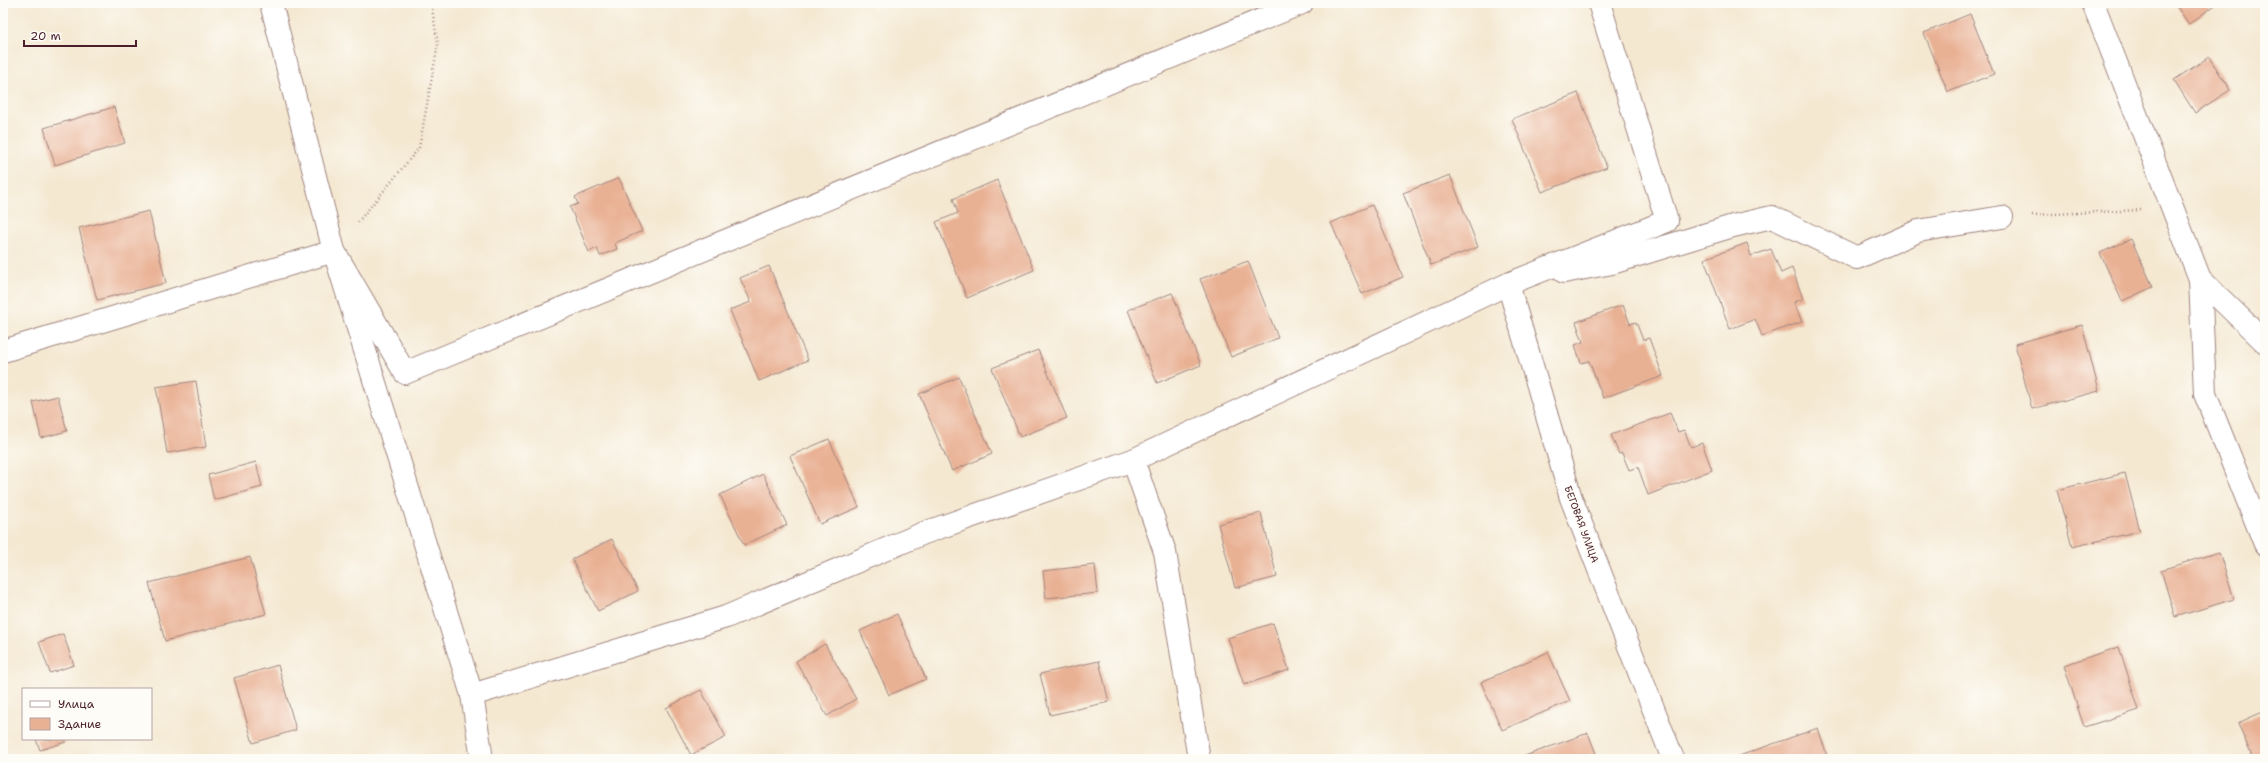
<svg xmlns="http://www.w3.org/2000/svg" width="2268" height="762" font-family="'Shantell Sans',sans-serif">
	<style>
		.building { fill: #e9b194 }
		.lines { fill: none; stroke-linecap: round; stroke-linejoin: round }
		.minor-casing { stroke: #9f847e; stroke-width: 24 }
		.path { stroke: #9f847e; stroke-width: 2.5; stroke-dasharray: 1 3; stroke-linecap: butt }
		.minor { stroke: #fff; stroke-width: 22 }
		.labels { text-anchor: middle; stroke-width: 4; stroke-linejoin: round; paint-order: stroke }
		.street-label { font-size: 10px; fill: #4a1f2b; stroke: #fdfcf7 }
	</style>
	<rect width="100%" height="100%" fill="#fdfcf7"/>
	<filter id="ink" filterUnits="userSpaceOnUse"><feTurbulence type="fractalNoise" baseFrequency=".025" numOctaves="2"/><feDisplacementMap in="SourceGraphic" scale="8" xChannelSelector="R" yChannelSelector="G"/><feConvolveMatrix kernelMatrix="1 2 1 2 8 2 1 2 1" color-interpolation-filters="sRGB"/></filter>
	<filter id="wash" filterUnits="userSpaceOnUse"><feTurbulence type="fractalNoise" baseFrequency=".012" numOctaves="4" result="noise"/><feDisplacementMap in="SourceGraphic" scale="16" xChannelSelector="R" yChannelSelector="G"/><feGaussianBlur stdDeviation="0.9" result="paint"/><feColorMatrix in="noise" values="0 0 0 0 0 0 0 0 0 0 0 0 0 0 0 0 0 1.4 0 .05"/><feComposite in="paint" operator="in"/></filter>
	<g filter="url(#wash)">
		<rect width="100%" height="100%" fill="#f4e8d1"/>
		<g id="blocks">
			<g class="building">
				<path d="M2174,3h44l-29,21z"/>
				<path d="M1970,14l24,60 -46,18 -24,-59z"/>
				<path d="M2209,57l21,33 -35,23 -21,-33z"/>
				<path d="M1578,93l29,74 -65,25 -30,-73z"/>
				<path d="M114,107l11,36 -70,22 -11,-37z"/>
				<path d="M1450,175l28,72 -47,18 -28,-72z"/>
				<path d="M619,178l23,53 -27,12 2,6 -17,7 -3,-8 -8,4 -19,-45 8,-3 -3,-7z"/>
				<path d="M997,180l37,90 -67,28 -31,-76 22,-9 -5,-14z"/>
				<path d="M1372,205l31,72 -41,17 -31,-71z"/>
				<path d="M149,211l17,72 -69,17 -18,-72z"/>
				<path d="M2131,239l22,48 -31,14 -22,-48z"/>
				<path d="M1747,243l4,13 20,-7 10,24 11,-5 11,31 -9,3 8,20 -40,14 -7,-17 -25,10 -26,-70z"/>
				<path d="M1248,261l30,77 -47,19 -31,-78z"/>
				<path d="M769,266l39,94 -49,21 -29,-71 21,-8 -11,-24z"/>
				<path d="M1172,293l29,72 -44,18 -29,-73z"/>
				<path d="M1623,305l7,19 6,-2 7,18 6,-2 14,38 -60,22 -14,-37 -8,2 -6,-18 8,-3 -7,-20z"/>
				<path d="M2082,325l17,66 -67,18 -17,-65z"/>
				<path d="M1038,350l29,68 -47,19 -28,-69z"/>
				<path d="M959,377l33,77 -40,17 -33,-77z"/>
				<path d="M196,381l10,66 -39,6 -11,-66z"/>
				<path d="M58,396l9,35 -26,7 -8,-36z"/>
				<path d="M1670,413l8,19 6,-2 7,17 11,-4 10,27 -64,25 -10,-28 -9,3 -7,-17 -3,1 -8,-19z"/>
				<path d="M829,439l30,68 -39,17 -30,-68z"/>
				<path d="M256,462l6,25 -48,13 -6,-25z"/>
				<path d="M2125,473l15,58 -68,16 -15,-57z"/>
				<path d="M763,474l24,51 -43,20 -24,-50z"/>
				<path d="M1261,513l16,64 -42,11 -17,-64z"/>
				<path d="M612,539l26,52 -40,20 -26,-52z"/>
				<path d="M2219,552l15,47 -59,18 -14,-47z"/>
				<path d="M250,557l16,57 -101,27 -16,-58z"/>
				<path d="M1095,565l3,28 -52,5 -3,-27z"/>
				<path d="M897,614l29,65 -37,16 -29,-64z"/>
				<path d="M1273,623l16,47 -45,15 -16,-47z"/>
				<path d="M63,634l11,31 -24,8 -11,-31z"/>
				<path d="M825,644l31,55 -29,17 -31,-55z"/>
				<path d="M2119,647l20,63 -55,17 -20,-62z"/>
				<path d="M1548,652l22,49 -68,29 -21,-48z"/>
				<path d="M1099,661l10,41 -59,13 -10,-41z"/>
				<path d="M278,665l18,65 -43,13 -19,-65z"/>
				<path d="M701,690l25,47 -35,18 -25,-47z"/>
				<path d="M2265,711v48h-12l-15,-36z"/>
				<path d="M1818,728l10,31h-88l-1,-3z"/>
				<path d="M1588,733l10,26h-71l-2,-3z"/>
				<path d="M36,739h29l1,3 -26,8z"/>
			</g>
		</g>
	</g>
	<g filter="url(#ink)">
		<use href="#blocks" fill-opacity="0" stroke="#9f847e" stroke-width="1"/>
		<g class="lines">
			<defs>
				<g id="minor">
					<path d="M271,3l63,248 138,444 10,64"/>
					<path d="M2093,3l107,276 5,115 60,150"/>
					<path d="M1564,272l48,-9 121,-37 39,-9 85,41 61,-27 84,-14"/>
					<path d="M2200,279l65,63"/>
					<path d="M1508,284l63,214 102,261"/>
					<path d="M3,351l331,-100 71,122 897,-370"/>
					<path d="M1133,460l32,92 34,207"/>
					<path d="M472,695l254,-78 198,-84 209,-73 375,-176 159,-63 -68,-218"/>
				</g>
			</defs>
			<use href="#minor" class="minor-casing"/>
			<g class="path">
				<path d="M2032,215l109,-5"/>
				<path d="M358,222l61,-74 19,-104 -7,-41"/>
			</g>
			<use href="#minor" class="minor"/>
		</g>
	</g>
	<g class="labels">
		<g class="street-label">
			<text transform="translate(1582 524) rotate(70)" y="4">БЕГОВАЯ УЛИЦА</text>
		</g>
	</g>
	<rect width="2268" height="762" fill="none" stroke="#fdfcf7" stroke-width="16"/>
	<rect x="22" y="688" width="130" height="52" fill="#fdfcf7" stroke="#b5a4a5"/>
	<rect x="30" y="701" width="20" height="6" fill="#ffffff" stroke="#b5a4a5"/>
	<text x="58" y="708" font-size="12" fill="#4a1f2b">Улица</text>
	<rect x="30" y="718" width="20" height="12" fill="#e9b194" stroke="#b5a4a5"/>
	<text x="58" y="728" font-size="12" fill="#4a1f2b">Здание</text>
	<path d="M24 40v6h112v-6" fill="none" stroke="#4a1f2b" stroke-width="2"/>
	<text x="30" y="40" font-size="12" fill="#4a1f2b" stroke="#fdfcf7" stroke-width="3" paint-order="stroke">20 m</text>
</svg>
